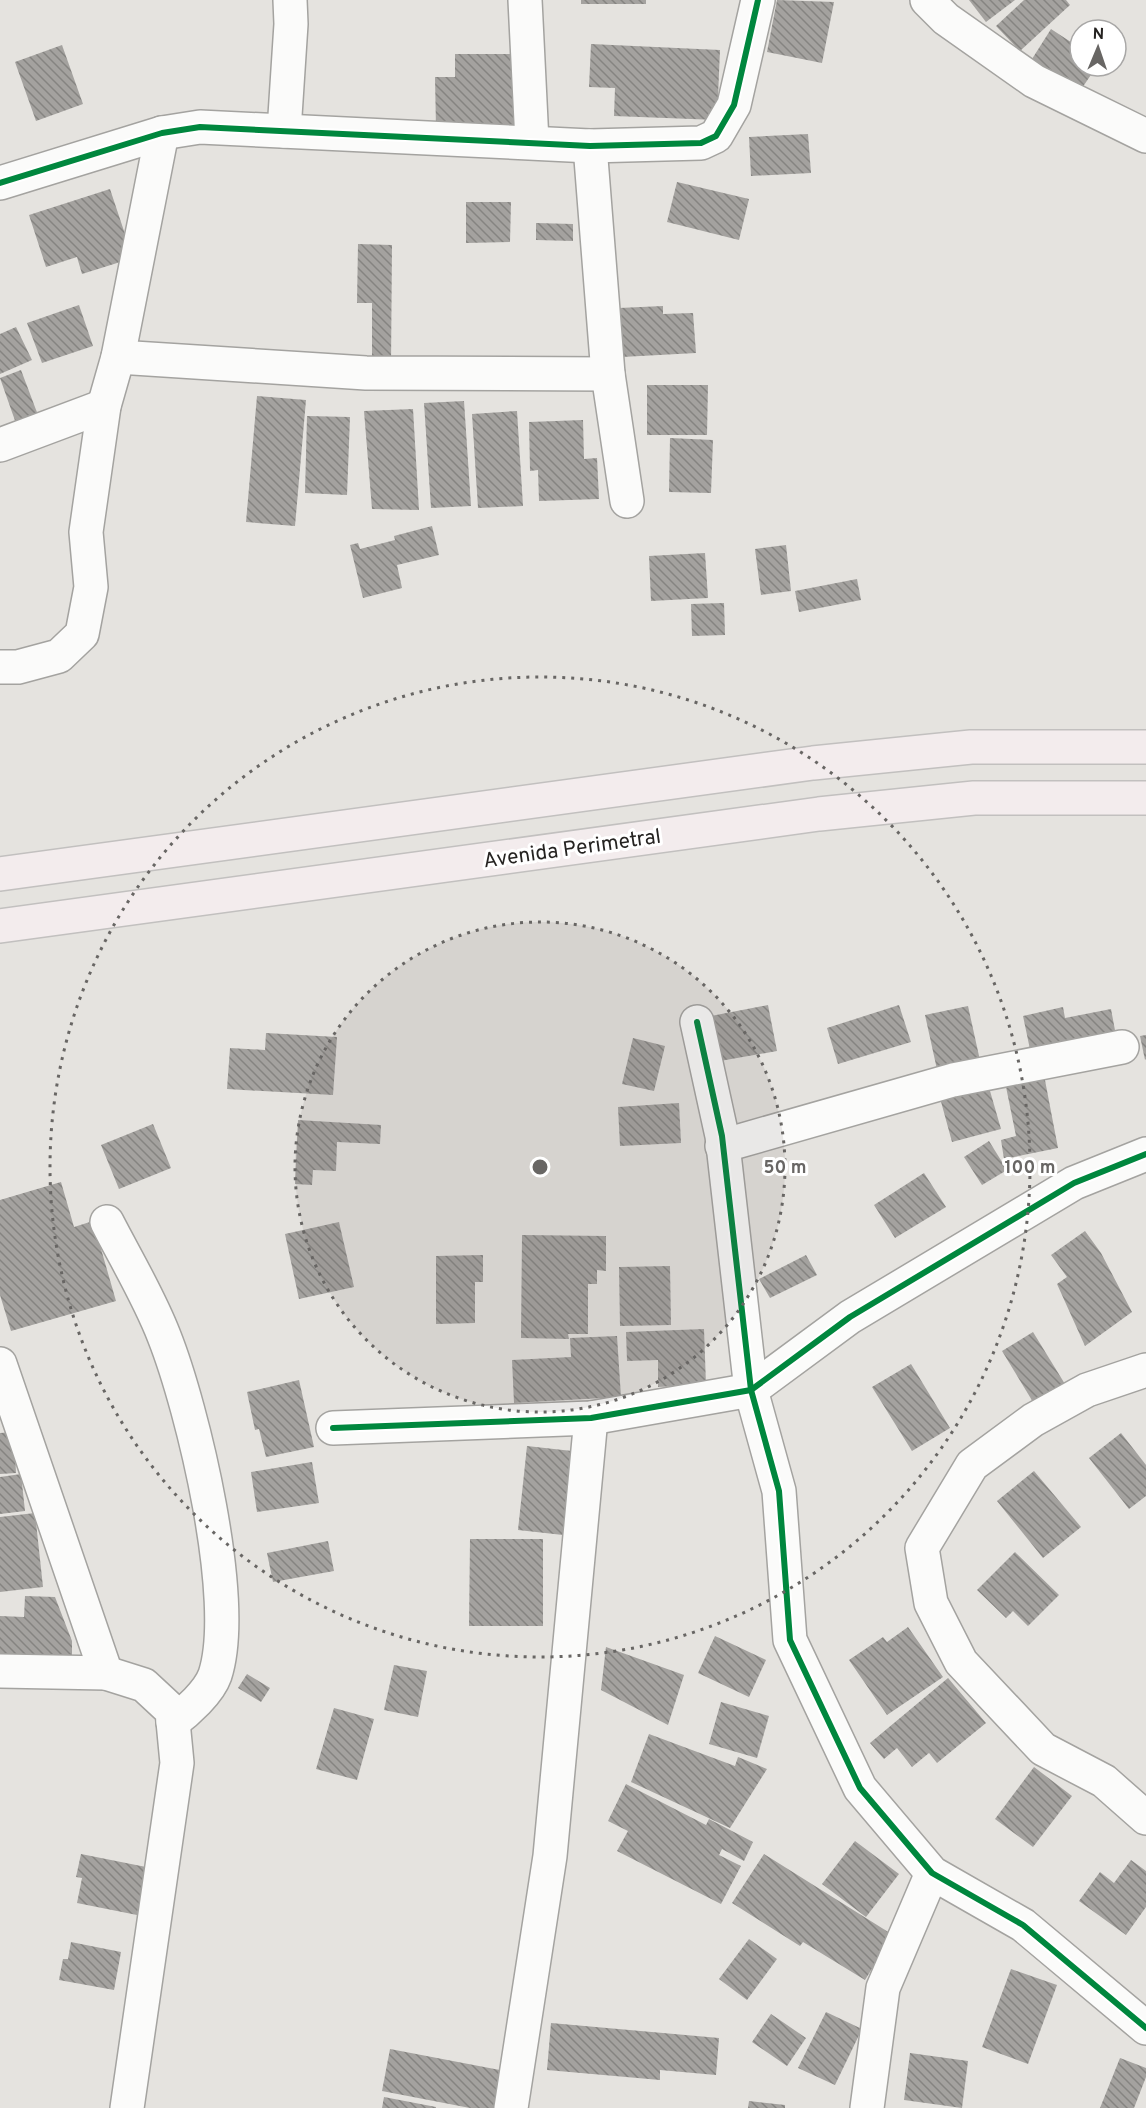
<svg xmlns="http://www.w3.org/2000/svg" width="1146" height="2108" font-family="Overpass,sans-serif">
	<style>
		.building { fill: url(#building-back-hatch) }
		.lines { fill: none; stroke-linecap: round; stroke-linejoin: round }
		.minor-casing { stroke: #a4a3a0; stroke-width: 36 }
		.major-casing { stroke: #c2c0bf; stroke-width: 36 }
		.minor { stroke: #fbfbfa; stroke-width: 33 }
		.major { stroke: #f3eced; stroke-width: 33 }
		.cycleway-casing { stroke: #fff; stroke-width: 10 }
		.cycleway { stroke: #00873e; stroke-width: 6 }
		.ring { fill: none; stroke: #686664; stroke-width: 3; stroke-dasharray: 3 6 }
		.labels { text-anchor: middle; stroke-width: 6; stroke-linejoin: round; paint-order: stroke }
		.street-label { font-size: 21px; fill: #252321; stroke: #fff }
		.centre { fill: #686664; stroke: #fff; stroke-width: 3 }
		.ring-label { font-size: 18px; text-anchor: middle; font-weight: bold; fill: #686664; stroke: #fff; stroke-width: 6; stroke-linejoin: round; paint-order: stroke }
	</style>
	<defs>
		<pattern id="building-back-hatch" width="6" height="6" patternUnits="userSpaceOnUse" patternTransform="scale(1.5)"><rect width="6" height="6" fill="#a4a29f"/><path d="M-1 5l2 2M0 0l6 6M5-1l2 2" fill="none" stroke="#858481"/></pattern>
	</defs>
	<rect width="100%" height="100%" fill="#e5e3df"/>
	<g class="building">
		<rect x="581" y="0" width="65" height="4"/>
		<path d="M777,0l57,2 -12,61 -55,-11z"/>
		<path d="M969,0h46l-29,22z"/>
		<path d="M1024,0h42l4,5 -50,46 -24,-25z"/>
		<path d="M1051,29l29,19v18h17l-17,25 -48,-32z"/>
		<path d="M591,44l129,6 -3,70 -103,-4 1,-28 -26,-1z"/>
		<path d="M62,45l21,59 -47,17 -21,-59z"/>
		<path d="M455,54h62v73l-81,1 -1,-51h20z"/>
		<path d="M808,134l3,39 -60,3 -2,-39z"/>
		<path d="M677,182l72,17 -10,41 -72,-18z"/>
		<path d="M110,189l23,69 -51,16 -5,-17 -31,10 -17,-52z"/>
		<path d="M466,202h45l-1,40 -44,1z"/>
		<path d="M536,223l37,1v17l-37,-1z"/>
		<path d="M358,244l34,1 -1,120h-19v-62h-15z"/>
		<path d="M79,305l14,41 -51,17 -15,-40z"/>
		<path d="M663,306v8l30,-1 3,40 -74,4 -3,-49z"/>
		<path d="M16,327l16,33 -32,14v-40z"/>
		<path d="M21,370l20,53 -22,9 -19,-54z"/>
		<path d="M647,385h61l-1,50h-60z"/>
		<path d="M257,396l49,4 -11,126 -49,-4z"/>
		<path d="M464,401l7,105 -40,2 -7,-105z"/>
		<path d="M413,409l6,101 -47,-1 -8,-98z"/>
		<path d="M517,411l6,95 -45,2 -6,-94z"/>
		<path d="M307,416l43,1 -3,78 -42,-2z"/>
		<path d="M583,420l1,39 13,-1 2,41 -60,2 -1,-31 -8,1 -1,-49z"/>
		<path d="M670,438l43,2 -2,53 -42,-1z"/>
		<path d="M432,526l7,29 -42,10 5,23 -39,10 -13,-53 8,-2 2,6 35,-9 -1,-4z"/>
		<path d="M786,545l5,46 -30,4 -6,-46z"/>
		<path d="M705,553l3,45 -57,3 -2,-45z"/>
		<path d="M857,579l4,21 -62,12 -4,-21z"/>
		<path d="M724,603l1,32 -33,1 -1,-32z"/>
		<path d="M768,1005l9,46 -57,10 -9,-45z"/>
		<path d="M899,1005l12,37 -73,22 -11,-36z"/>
		<path d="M968,1006l13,59 -43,9 -13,-59z"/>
		<path d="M1063,1007l2,11 46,-9 6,32 -85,18 -9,-43z"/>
		<path d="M266,1033l71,4 -4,58 -106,-6 3,-41 35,2z"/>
		<path d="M1146,1035v24l-1,1 -5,-24z"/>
		<path d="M633,1038l32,8 -11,45 -32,-7z"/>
		<path d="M1044,1075l14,73 -54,11 -3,-19 15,-4 -11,-54z"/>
		<path d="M988,1084l13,45 -49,13 -12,-44z"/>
		<path d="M679,1103l2,40 -61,3 -2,-39z"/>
		<path d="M298,1120l83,5 -1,19 -43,-2 -1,29 -23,-1 -1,15 -17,-1z"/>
		<path d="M153,1124l18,44 -52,21 -18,-44z"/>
		<path d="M989,1141l18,29 -25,15 -18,-28z"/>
		<path d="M924,1173l22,34 -51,31 -21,-33z"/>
		<path d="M61,1182l13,45 19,-6 23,80 -105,30 -11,-36v-95z"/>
		<path d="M339,1222l15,65 -55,12 -14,-65z"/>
		<path d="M1085,1231l16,22 31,59 -47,34 -28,-62 10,-7 -16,-22z"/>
		<path d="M522,1235l84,1v35l-9,-1v14h-9v50h-20l1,5 -48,-1z"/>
		<path d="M483,1255v27h-8v41l-39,1v-68z"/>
		<path d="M806,1255l11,20 -47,23 -11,-19z"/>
		<path d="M670,1266l1,59 -51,1 -1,-59z"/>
		<path d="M704,1329l2,56 -48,2v-27l-31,1 -1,-29z"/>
		<path d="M1033,1332l35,57 -32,18 -34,-56z"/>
		<path d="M617,1336l4,61 -107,6 -2,-43 59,-3 -1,-19z"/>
		<path d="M911,1364l39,64 -38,23 -40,-64z"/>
		<path d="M299,1380l15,67 -48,10 -7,-28 -4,1 -8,-38z"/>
		<path d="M14,1432l2,41 -16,1v-41z"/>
		<path d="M1121,1433l25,32v31l-17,13 -40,-51z"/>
		<path d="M527,1446l45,5 -9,84 -45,-5z"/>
		<path d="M312,1462l7,41 -62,9 -6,-40z"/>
		<path d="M1034,1471l47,56 -38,31 -46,-57z"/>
		<path d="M21,1474l4,37 -25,3v-37z"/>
		<path d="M35,1513l8,74 -43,5v-75z"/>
		<path d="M470,1539h73v87h-74z"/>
		<path d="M328,1541l6,30 -61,11 -6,-29z"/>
		<path d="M1015,1552l44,43 -31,31 -15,-15 -7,7 -29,-28z"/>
		<path d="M25,1596l30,1 17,44v15l-72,-2v-38l24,1z"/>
		<path d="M908,1627l35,50 -56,38 -38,-55 34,-23 4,5z"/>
		<path d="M715,1636l51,24 -17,37 -51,-24z"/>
		<path d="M606,1647l78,28 -16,50 -67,-35z"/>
		<path d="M394,1665l33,6 -9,46 -34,-7z"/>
		<path d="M247,1674l23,14 -9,14 -23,-14z"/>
		<path d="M948,1678l38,45 -49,40 -8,-10 -17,14 -15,-19 -13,11 -14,-16z"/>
		<path d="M721,1702l48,14 -12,42 -48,-14z"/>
		<path d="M334,1708l40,11 -17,61 -41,-11z"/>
		<path d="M649,1734l86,32 3,-9 29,12 -37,59 -99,-46z"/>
		<path d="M1034,1767l38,29 -39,51 -38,-28z"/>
		<path d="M626,1784l80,41 3,-6 44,23 -9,19 -22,-12 -3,6 22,11 -20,38 -104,-53 11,-20 -20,-10z"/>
		<path d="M855,1841l44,33 -33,43 -44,-33z"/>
		<path d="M81,1854l65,13 -9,48 -60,-12 5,-25 -6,-1z"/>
		<path d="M764,1854l129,81 -28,45 -62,-38 -3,4 -68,-43z"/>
		<path d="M1131,1860l15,11v36l-20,28 -47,-34 21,-29 14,11z"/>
		<path d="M749,1939l28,20 -30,41 -28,-21z"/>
		<path d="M71,1942l50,10 -7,38 -55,-10 4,-21h5z"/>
		<path d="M1011,1969l46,16 -29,79 -46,-17z"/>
		<path d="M826,2012l36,17 -27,56 -37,-17z"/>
		<path d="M771,2014l35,24 -19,28 -35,-24z"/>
		<path d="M551,2023l168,15 -3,37 -56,-5v10l-113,-10z"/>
		<path d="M390,2049l115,22 -8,37h-27l-88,-17z"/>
		<path d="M910,2053l58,8 -6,47 -58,-8z"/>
		<path d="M1120,2058l26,10v9l-12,31h-34z"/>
		<path d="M384,2097l52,10v1h-54z"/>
		<path d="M749,2101l36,4v3h-37z"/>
	</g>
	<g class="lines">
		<defs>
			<g id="minor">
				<path d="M525,0l7,142"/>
				<path d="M927,0l19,19 88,62 112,55"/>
				<path d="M284,131l7,-107 -1,-24"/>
				<path d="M590,146l18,228 19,127"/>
				<path d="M0,183l162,-50 38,-6 390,19 111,-3 15,-7 18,-31 24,-105"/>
				<path d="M118,357l248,16 242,1"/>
				<path d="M0,445l104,-39"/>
				<path d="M0,667h18l41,-11 23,-22 9,-47 -5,-55 18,-126 14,-49 44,-224"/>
				<path d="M697,1022l25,114 29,254 28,101 11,149 70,148 72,85 91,52 123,103"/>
				<path d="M722,1146l231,-66 169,-33"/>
				<path d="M107,1222c19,37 42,75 57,114 29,73 75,265 51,339 -6,17 -28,37 -42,47"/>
				<path d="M0,1364l106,309 38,12 28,26 5,52 -50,345"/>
				<path d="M1146,1370l-59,20 -54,30 -61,45 -50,83 9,55 30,59 82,87 61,32 42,37"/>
				<path d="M333,1428l258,-10 160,-28 99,-73 224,-134 72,-29"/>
				<path d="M0,1671l106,2"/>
				<path d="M511,2108l39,-252 41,-438"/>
				<path d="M867,2108l16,-120 49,-115"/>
			</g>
			<g id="major">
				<path d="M0,874l813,-111 158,-16h175"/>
				<path d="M0,926l819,-112 155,-16h172"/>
			</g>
		</defs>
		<use href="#minor" class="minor-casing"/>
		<use href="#major" class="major-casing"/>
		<use href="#minor" class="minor"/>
		<use href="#major" class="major"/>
		<defs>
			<g id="cycleway">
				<path d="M0,183l162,-50 38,-6 390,19 111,-3 15,-7 18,-31 24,-105"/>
				<path d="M697,1022l25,114 29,254 28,101 11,149 70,148 72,85 91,52 123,103"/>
				<path d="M333,1428l258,-10 160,-28 99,-73 224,-134 72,-29"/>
			</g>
		</defs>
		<use href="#cycleway" class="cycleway-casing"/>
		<use href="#cycleway" class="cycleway"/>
	</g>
	<circle cx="540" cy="1167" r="245" fill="#686664" fill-opacity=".12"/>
	<g class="ring">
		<circle cx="540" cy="1167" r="245"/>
		<circle cx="540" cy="1167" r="490"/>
	</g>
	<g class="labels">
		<g class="street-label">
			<text transform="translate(572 848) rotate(-8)" y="7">Avenida Perimetral</text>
		</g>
	</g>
	<circle cx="540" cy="1167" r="9" class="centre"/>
	<g class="ring-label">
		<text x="785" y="1173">50 m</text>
		<text x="1030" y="1173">100 m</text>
	</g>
	<g transform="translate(1098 48) rotate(2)"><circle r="28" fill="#ffffff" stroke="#a8a7a6" stroke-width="1.5"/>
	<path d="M0-4.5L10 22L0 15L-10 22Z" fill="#686664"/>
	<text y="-9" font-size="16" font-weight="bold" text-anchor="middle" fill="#252321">N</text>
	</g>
</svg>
